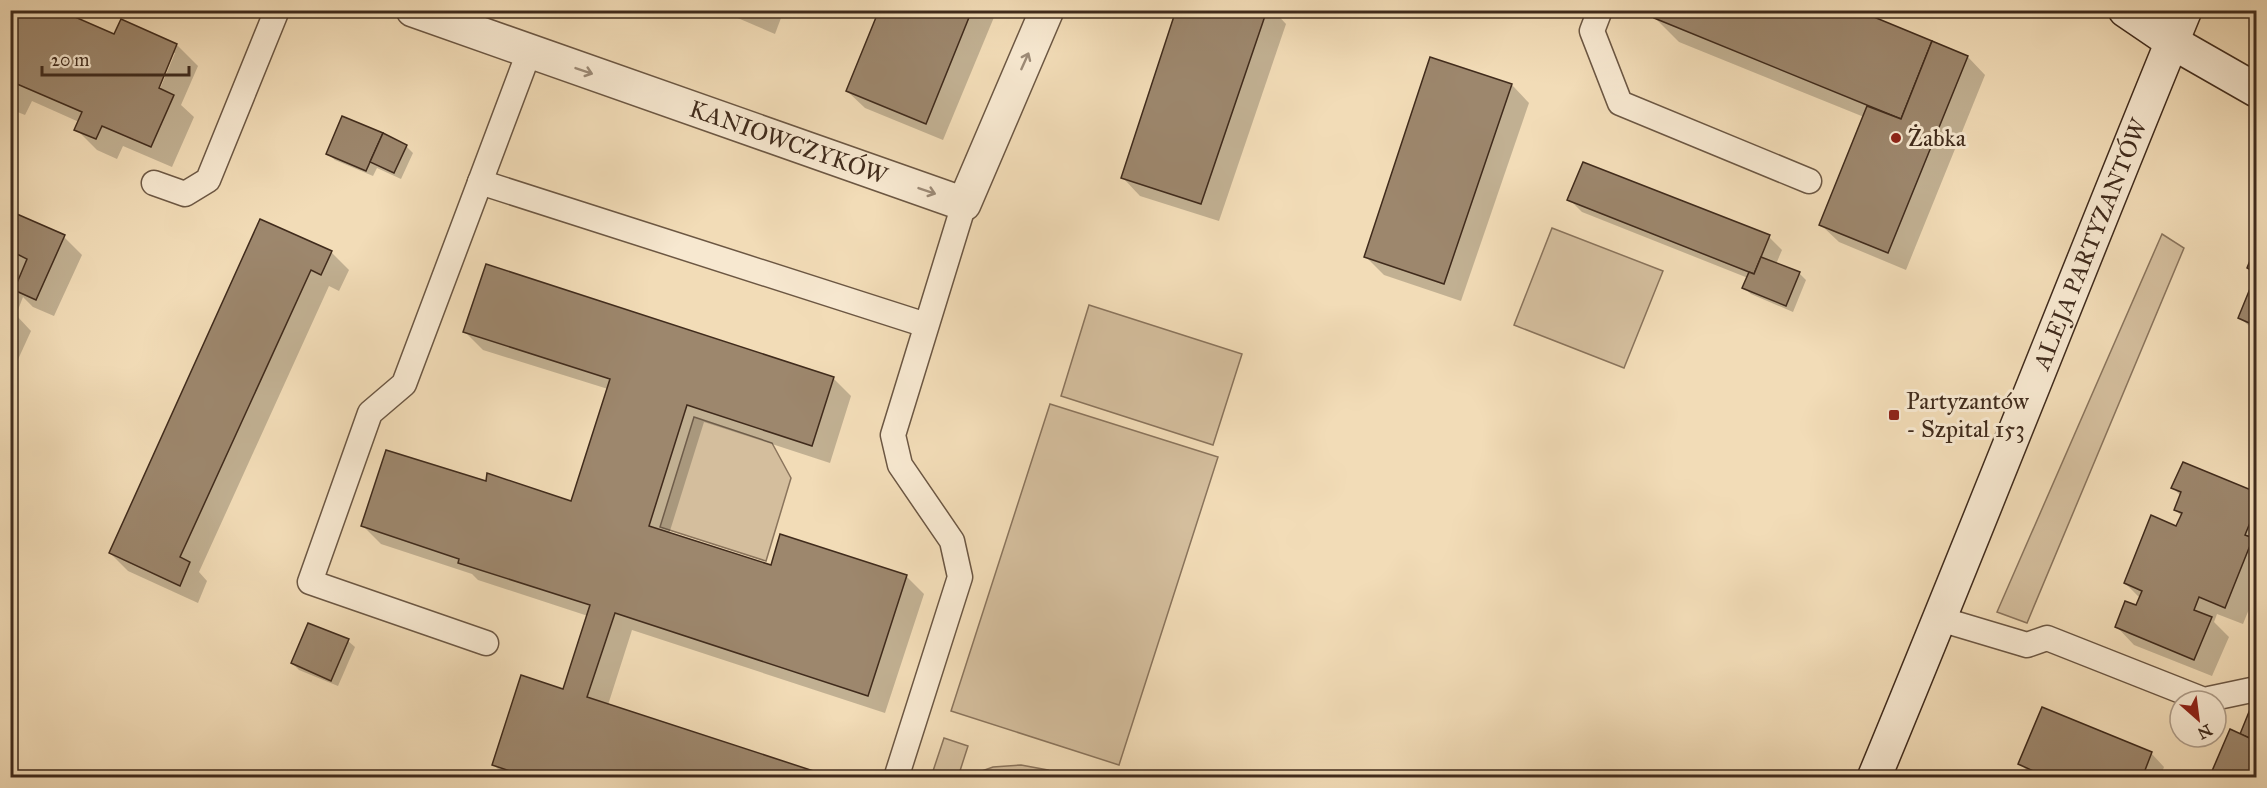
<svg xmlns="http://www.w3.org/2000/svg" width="2267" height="788" font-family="'IM FELL Great Primer',serif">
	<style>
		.green { fill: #d4be9d; stroke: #8a745c; stroke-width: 1.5 }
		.shadow { fill: #0003; fill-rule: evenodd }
		.building { fill: #9d876d; stroke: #402b1c; stroke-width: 1.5 }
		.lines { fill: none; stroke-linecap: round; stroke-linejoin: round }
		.lane-casing { stroke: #6c5743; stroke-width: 27 }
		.street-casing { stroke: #6c5743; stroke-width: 36 }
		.secondary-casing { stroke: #402b1c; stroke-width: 36 }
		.lane { stroke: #f7e8d0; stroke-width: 24 }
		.street { stroke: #f7e8d0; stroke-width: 33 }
		.secondary { stroke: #f7e8d0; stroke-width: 33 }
		.oneway { stroke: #9c8a76 }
		.poi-dot { fill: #8f2418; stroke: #f7e8d0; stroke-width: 2 }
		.labels { text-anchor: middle; stroke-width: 6; stroke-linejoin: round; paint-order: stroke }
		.poi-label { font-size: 24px; fill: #402b1c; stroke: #f7e8d0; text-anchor: start }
		.street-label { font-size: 24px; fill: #402b1c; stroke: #f7e8d0 }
	</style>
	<rect width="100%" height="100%" fill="#f2dcb7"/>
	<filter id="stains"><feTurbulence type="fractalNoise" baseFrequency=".00333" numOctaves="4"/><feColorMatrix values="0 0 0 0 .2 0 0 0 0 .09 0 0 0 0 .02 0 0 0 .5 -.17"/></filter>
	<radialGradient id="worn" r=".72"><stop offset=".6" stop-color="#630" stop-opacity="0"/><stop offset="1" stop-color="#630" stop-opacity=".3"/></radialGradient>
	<g class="green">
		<path d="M1552,228l111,43 -39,97 -110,-43z"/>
		<path d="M2162,234l22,14 -157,375 -30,-11z"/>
		<path d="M1089,305l153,49 -29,91 -152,-49z"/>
		<path d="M1050,404l168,53 -99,308 -168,-54z"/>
		<path d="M694,417l78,26 19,35 -25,83 -106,-34z"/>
		<path d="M944,738l24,8 -10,31h-27z"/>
		<path d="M1021,765l27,5 16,7h-99l28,-10z"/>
	</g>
	<g class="shadow">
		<path d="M10,10l104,26 8,-15 55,24 21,21 -17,39 13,12 -22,50 -49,-21 -6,13 -20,-9 -21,-21 3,-7 -47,-21 -7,14 -15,-6zM172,53h3l-18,43 -3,-1z"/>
		<path d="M719,10h65l-9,24z"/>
		<path d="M880,10h117l-54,130 -78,-32 -18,-17z"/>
		<path d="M1177,10h96l13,14 -67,197 -79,-25 -17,-18z"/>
		<path d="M1655,18l313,39 17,18 -79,195 -67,-28 -18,-17 43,-108 -185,-75z"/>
		<path d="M1512,85l17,18 -68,198 -77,-26 -18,-18z"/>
		<path d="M343,118l63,28 7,7 -12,26 -24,-11 -4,8 -38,-16 -7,-6z"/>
		<path d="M1569,199l200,38 13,13 -6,14 23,9 7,7 -13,32 -42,-18 -7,-6 4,-10 -166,-66z"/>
		<path d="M10,213l54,24 18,18 -28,61 -21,-9 -10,-10 -7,18 15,16 -21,46z"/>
		<path d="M261,221l70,31 18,18 -10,21 -10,-5 -130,286 8,9 -9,22 -70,-32 -18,-18z"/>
		<path d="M2256,278v54l-16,-14z"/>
		<path d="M465,332l368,46 18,18 -21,67 -126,-41 -35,112 103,32 134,10 18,18 -39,119 -253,-83 -24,75 222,73h-323l-14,-14 71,-73 24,-75 -110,-36 -6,-6 -91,-30 -18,-18 124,-43 85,20 36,-114 -125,-39z"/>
		<path d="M2183,464l73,30v98l-13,32 -26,-10 -3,8 15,15 -17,39 -78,-31 -17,-18 19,-20 4,-9 -15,-15 52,-55 5,-12 -7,-6 6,-14 -8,-8z"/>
		<path d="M309,624l39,17 7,6 -17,39 -39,-16 -7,-7z"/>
		<path d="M2252,709l4,2v67h-45l29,-43z"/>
		<path d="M2151,753l13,14 -4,11h-125l-15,-14z"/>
	</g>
	<g class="building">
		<path d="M10,10h49l55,24 7,-15 56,25 -18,44 15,7 -23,52 -49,-21 -6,13 -22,-9 8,-18 -72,-31z"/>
		<path d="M742,10h17l-2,7z"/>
		<path d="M879,10h93l-46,114 -80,-33z"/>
		<path d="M1176,10h91l-66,194 -80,-26z"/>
		<path d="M1657,10h200l75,31 -31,78 -247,-101z"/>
		<path d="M1932,41l36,15 -80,197 -69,-28 48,-119 34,13z"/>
		<path d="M1430,57l82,27 -68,200 -80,-27z"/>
		<path d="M342,116l41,17 -17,38 -40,-17z"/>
		<path d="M383,133l24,12 -13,28 -24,-11z"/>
		<path d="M1583,162l187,73 -16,39 -187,-74z"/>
		<path d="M10,211l55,24 -29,65 -22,-10 13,-31 -10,-5 -7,15z"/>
		<path d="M260,219l72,32 -11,24 -10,-5 -131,287 10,5 -10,24 -71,-33z"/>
		<path d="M2254,251l2,1v21l-9,-5z"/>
		<path d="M1761,257l39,15 -14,34 -44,-18 7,-16 5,2z"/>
		<path d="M486,264l348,113 -22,69 -125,-41 -38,121 122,39 9,-31 127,41 -39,121 -253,-83 -28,84 248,81h-304l-39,-13 29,-90 42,14 27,-84 -132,-42 1,-4 -98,-33 25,-76 100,31 1,-8 84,28 39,-122 -147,-47z"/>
		<path d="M2256,274v52l-18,-8z"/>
		<path d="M2183,462l73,30v16l-11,27 8,3 -28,70 -26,-11 -5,13 18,7 -18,43 -79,-33 10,-26 11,4 6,-14 -18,-8 27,-68 25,11 6,-13 -8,-3 7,-18 -10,-4z"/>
		<path d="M308,623l41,16 -18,42 -40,-18z"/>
		<path d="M2042,707l110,45 -10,26h-93l-31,-14z"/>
		<path d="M2251,707l5,2v32l-16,-7z"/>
		<path d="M2230,729l26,12v37h-47z"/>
	</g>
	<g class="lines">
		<defs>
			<g id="lane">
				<path d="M1600,10l-8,21 28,72 189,78"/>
				<path d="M480,182l446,143"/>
				<path d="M154,183l31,11 23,-14 69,-170"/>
				<path d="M1940,619l87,26 20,-7 157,62 52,-11"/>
				<path d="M486,643l-176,-61 60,-169 34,-29 125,-332"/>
				<path d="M896,778l64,-201 -8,-36 -52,-76 -7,-30 71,-231"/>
			</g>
			<g id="street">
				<path id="s1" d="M413,10l551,194 83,-194"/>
			</g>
			<g id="secondary">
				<path d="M2125,10l47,32 84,48"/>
				<path id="s2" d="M1874,778c106,-255 206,-512 311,-768"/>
			</g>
		</defs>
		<use href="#lane" class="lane-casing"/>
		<use href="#street" class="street-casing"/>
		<use href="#secondary" class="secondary-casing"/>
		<use href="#lane" class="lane"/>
		<use href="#street" class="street"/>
		<use href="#secondary" class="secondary"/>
	</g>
	<defs><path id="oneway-shaft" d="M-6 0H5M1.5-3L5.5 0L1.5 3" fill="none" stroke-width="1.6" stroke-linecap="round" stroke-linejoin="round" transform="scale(1.5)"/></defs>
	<g class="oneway">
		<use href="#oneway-shaft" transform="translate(1025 61) rotate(-66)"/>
		<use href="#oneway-shaft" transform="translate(584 71) rotate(19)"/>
		<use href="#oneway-shaft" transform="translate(927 191) rotate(19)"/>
	</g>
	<g class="poi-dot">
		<circle cx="1896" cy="138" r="6"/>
		<rect x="1888" y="409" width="12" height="12" rx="3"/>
	</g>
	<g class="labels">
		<g class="poi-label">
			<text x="1908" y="146">Żabka</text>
			<text x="1906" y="409">Partyzantów<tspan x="1906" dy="28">- Szpital 153</tspan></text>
		</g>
		<g class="street-label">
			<text dy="8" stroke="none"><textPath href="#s1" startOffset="398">KANIOWCZYKÓW</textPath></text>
			<text dy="8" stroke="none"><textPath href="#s2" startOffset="576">ALEJA PARTYZANTÓW</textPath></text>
		</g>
	</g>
	<rect width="2267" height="788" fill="none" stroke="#f2dcb7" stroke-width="36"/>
	<rect x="12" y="12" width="2243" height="764" fill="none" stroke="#402b1c" stroke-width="3"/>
	<rect x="18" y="18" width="2231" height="752" fill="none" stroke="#402b1c" stroke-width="1.5"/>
	<g transform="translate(2198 719) rotate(152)"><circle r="28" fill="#f7e8d0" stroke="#ae9c88" stroke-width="1.5"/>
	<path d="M0-4.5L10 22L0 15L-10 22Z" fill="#8f2418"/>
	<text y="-9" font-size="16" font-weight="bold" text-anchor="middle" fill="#402b1c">N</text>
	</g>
	<path d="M42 66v9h147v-9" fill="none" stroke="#402b1c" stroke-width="3"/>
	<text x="51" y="66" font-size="18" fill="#402b1c" stroke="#f7e8d0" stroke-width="4.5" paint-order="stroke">20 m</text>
	<rect width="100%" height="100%" filter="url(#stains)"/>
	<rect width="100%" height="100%" fill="url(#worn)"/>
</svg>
